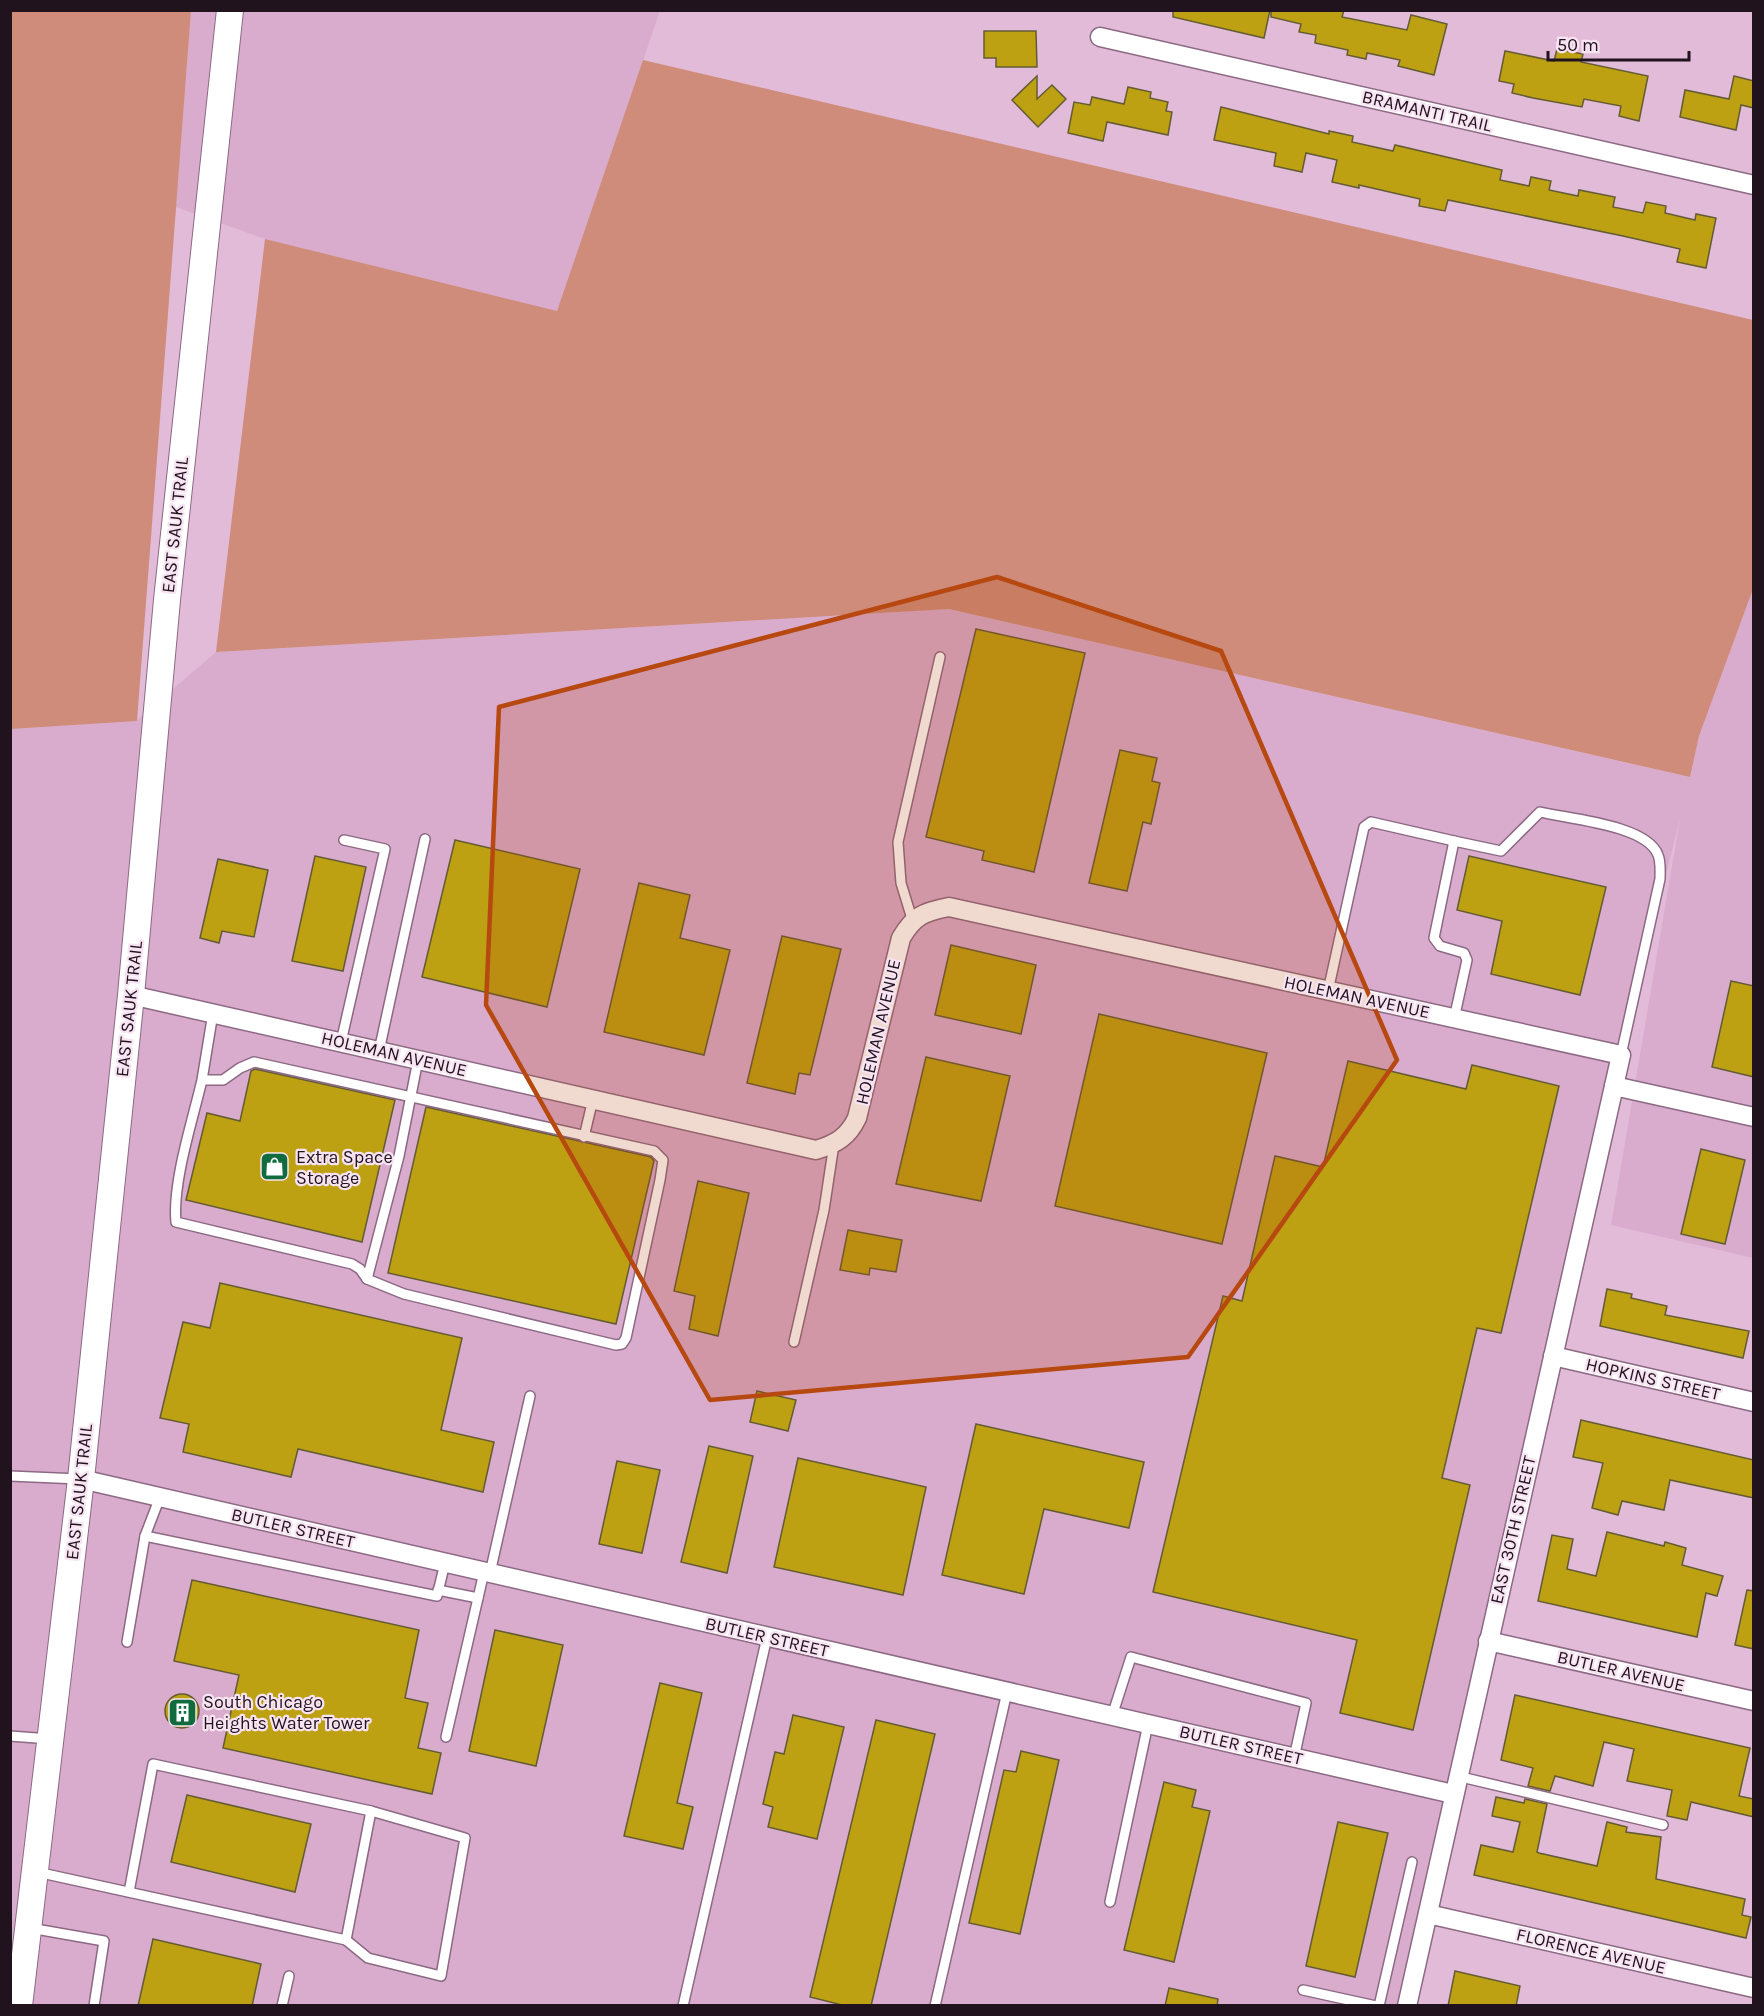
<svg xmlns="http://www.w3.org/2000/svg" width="1764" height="2016" font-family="Karla,sans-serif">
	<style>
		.built { fill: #d9accd }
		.green { fill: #cf8c7a }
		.building { fill: #bda113; stroke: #645b34; stroke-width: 1.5 }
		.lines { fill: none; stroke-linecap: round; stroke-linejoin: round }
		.lane-casing { stroke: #8c6983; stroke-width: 12 }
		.street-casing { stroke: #8c6983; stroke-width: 21 }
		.secondary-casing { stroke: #8c6983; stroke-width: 28 }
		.lane { stroke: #fff; stroke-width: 9 }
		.street { stroke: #fff; stroke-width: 18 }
		.secondary { stroke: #fff; stroke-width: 26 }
		.marked { fill: #b64810; fill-opacity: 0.2; stroke: #b64810; stroke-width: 4.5; stroke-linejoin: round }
		.labels { text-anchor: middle; stroke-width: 4.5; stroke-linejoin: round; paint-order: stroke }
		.street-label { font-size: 18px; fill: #21131e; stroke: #f7e3f1 }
		.poi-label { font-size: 18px; fill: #21131e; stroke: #f7e3f1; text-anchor: start }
	</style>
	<rect width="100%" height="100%" fill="#e2bbd8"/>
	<g class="built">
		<path d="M191,11h469l-103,301 -292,-73 -89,-32z"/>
		<path d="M1753,589v669l-142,-33 69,-406 -39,156 -6,43 -226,987 -1398,1v-1277l125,-8 80,-69 733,-43 740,168 10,-41z"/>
	</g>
	<g class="green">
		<path d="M11,10l180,1 -54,710 -126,8z"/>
		<path d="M643,60l1110,260v269l-54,147 -9,41 -741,-168 -733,43 49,-413 292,72z"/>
	</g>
	<g class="building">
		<path d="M1173,10h97l-6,28 -91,-21z"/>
		<path d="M1271,10h73l-2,7 65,13 4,-15 36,9 -13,51 -36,-9 2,-6 -33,-7 -1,6 -19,-4 1,-5 -33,-7 1,-8 -17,-3 2,-8 -30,-7z"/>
		<path d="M984,31h52l1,36h-41v-9h-12z"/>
		<path d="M1557,49l26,5 -2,8 67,14 -9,45 -20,-5 2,-10 -37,-7 -2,8 -49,-9 -21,-5 2,-9 -15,-3 6,-30 49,10z"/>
		<path d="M1037,76v23l15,-14 14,14 -28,28 -26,-27z"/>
		<path d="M1734,76l20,5v27l-13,-3 -5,25 -56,-13 5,-27 44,9z"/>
		<path d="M1128,87l23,5 -1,6 18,4 -2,9 6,1 -4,23 -61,-13 -4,19 -35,-8 6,-31 16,3 2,-8 32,7z"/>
		<path d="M1221,107l108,27v-3l24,5 -1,6 41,9 2,-6 107,25 -2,10 29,6 2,-9 20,4 -2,9 29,6 1,-6 36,7 -2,10 30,6 3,-11 20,4 -1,7 30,7 1,-6 20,4 -10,50 -29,-6 3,-13 -57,-13 -175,-36 -3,11 -26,-5 1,-7 -61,-14v3l-27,-6 5,-22 -31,-7 -4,19 -28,-6 2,-13 -62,-13z"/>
		<path d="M976,629l109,24 -51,219 -52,-12 2,-9 -58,-14z"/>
		<path d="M1120,750l37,8 -5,23 8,2 -9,41 -8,-2 -16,69 -38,-8z"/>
		<path d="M455,840l125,29 -33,138 -125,-30z"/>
		<path d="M315,856l51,11 -23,104 -51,-10z"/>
		<path d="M1469,856l137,31 -26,108 -89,-21 11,-53 -45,-11z"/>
		<path d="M218,859l50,11 -14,67 -32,-6 -3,12 -19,-5z"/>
		<path d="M639,883l51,12 -10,43 50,12 -26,105 -100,-23z"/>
		<path d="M782,936l59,13 -31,126 -11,-2 -4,21 -48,-11z"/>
		<path d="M951,945l85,20 -15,69 -86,-19z"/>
		<path d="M1731,981l23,5v91l-42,-10z"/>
		<path d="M1099,1014l168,39 -45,191 -167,-38z"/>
		<path d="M926,1057l84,19 -29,125 -85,-17z"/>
		<path d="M1348,1061l118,28 6,-24 87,21 -58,247 -24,-5 -35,150 28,7 -57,245 -73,-17 17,-73 -204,-48 70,-296 19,5 33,-145 48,11z"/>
		<path d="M255,1069l140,31 -33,142 -176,-42 21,-87 33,8 11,-50z"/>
		<path d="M426,1107l225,50 3,4 -38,163 -228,-51z"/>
		<path d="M1701,1149l44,11 -20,84 -44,-10z"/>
		<path d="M698,1181l51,12 -31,143 -29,-7 6,-33 -21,-5z"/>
		<path d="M848,1230l54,10 -6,32 -26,-4 -1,7 -29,-5z"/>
		<path d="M220,1283l242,55 -21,92 53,12 -11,50 -185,-43 -7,28 -108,-25 6,-28 -29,-6 23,-96 27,6z"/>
		<path d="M1607,1289l25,5 -1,4 36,8 -2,9 84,16 -6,27 -143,-32z"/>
		<path d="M757,1391l39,9 -8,31 -38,-9z"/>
		<path d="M1581,1420l173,40v38l-84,-18 -6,30 -42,-9 -4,14 -26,-7 11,-45 -30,-6z"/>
		<path d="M976,1424l168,38 -15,66 -85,-19 -20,85 -82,-19z"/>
		<path d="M709,1446l44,10 -26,117 -46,-11z"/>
		<path d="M798,1458l128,29 -23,108 -129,-28z"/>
		<path d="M617,1461l43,9 -18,83 -43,-9z"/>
		<path d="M1607,1532l57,14 1,-4 21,6 -4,17 41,11 -6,20 -11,-3 -9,44 -159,-36 14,-66 21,4 -6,30 29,7z"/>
		<path d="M192,1580l227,50 -14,68 23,5 -10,45 23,5 -9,41 -209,-46 16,-73 -65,-14z"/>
		<path d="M1747,1590l7,1v58l-19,-4z"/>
		<path d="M495,1630l68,15 -27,121 -67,-15z"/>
		<path d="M660,1683l42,10 -25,110 16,4 -10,42 -59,-13z"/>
		<circle cx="182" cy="1711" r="17"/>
		<path d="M1515,1695l235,53 -11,48 15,3v18l-63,-15 -4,18 -20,-4 5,-26 -45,-9 7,-32 -30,-7 -11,44 -38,-10 -5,15 -22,-5 5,-18 -32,-8z"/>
		<path d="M793,1715l51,12 -27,112 -49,-12 5,-20 -10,-3 12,-52 9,2z"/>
		<path d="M876,1720l59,14 -64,272h-25l-36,-9z"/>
		<path d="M1021,1751l38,9 -39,174 -51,-11 35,-153 12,2z"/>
		<path d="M1164,1782l32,8 -4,17 18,4 -36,151 -50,-12z"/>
		<path d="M187,1795l124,29 -16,68 -124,-30z"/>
		<path d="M1496,1797l28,6 1,-4 22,5 -10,48 2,1 58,13 10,-44 20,5 -1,5 35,5 -5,42 89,20 -3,16 9,2 -5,21 -272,-63 7,-30 32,7 7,-30 -28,-6z"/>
		<path d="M1338,1822l50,11 -33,144 -49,-11z"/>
		<path d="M153,1939l108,25 -9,42h-114z"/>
		<path d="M1455,1971l65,15 -4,20h-68z"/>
		<path d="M1169,1988l49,11 -1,7h-52z"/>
	</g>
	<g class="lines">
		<defs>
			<g id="lane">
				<path d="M912,919l-11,-36 -3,-41 42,-185"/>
				<path d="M1328,991l36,-164 7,-5 83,19"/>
				<path d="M1454,1019l13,-59 -3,-7 -24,-7 -6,-8 20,-97 47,10 39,-39c29,7 107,13 118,43 3,7 2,17 2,24l-39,176"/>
				<path d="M341,1042l44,-193 -41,-9"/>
				<path d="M379,1051l46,-212"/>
				<path d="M202,1080h21l17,-12 14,-6 400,89 9,9 -3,20 -34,158 -4,6 -6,1 -212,-51 -37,-15 -7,-10 -8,-5 -176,-42c-4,-39 17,-103 26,-142l11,-67"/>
				<path d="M584,1137l9,-38"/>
				<path d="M367,1279l32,-123 19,-96"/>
				<path d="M794,1342l30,-132 10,-66"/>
				<path d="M10,1476l69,3"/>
				<path d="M145,1536l292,60 8,-33"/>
				<path d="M490,1573l40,-177"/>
				<path d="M438,1590l40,8"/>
				<path d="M127,1642l18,-106 15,-39"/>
				<path d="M1112,1716l19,-59 175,46 -12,55"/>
				<path d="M10,1736l40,3"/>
				<path d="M446,1737l38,-165"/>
				<path d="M1457,1776l206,49"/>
				<path d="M37,1872l309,68 25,-129 -218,-47 -24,128"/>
				<path d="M1110,1902l38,-178"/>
				<path d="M30,1928l74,13 -10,65"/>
				<path d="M346,1940l22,18 73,18 24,-138 -94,-27"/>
				<path d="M1303,1990l73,16"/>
				<path d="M282,2006l7,-30"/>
				<path d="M683,2006l84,-369"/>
				<path d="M935,2006l72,-314"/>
				<path d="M1379,2006l33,-144"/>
			</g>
			<g id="street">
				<path d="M1100,37l654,148"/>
				<path d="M131,995l685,155c20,-6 32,-13 41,-32l44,-180c13,-22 22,-26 48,-31l672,148 -214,951"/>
				<path d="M1614,1086l140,31"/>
				<path d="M1553,1356l201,46"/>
				<path d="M81,1479l1372,315"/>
				<path d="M1488,1641l266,60"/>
				<path d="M1428,1914l326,74"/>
			</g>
			<path id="secondary" d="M19,2006l62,-527 50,-484 36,-395 63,-590"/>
		</defs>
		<use href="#lane" class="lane-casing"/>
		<use href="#street" class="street-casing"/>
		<use href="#secondary" class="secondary-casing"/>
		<use href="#lane" class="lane"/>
		<use href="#street" class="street"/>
		<use href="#secondary" class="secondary"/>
	</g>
	<path class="marked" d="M997,577l224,74 176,409 -209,297 -478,43 -224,-395 13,-298z"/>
	<defs>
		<symbol id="shop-square" viewBox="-11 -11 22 22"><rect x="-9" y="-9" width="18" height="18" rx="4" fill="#106c3f" stroke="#f7e3f1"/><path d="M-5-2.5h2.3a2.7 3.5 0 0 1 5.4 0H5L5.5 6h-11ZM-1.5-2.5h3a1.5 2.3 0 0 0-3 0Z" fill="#fff"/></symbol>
		<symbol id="building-square" viewBox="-11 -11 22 22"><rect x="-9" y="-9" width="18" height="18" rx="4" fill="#106c3f" stroke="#f7e3f1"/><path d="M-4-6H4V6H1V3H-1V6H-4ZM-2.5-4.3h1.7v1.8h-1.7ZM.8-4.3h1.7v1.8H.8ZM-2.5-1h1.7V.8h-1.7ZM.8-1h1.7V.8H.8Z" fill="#fff"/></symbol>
	</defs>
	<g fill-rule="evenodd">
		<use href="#shop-square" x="258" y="1150" width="33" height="33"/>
		<use href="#building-square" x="166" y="1696" width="33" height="33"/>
	</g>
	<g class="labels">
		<g class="street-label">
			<text transform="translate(1427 111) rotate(13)" y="6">BRAMANTI TRAIL</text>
			<text transform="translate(175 525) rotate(-84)" y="6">EAST SAUK TRAIL</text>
			<text transform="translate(1357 997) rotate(12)" y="6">HOLEMAN AVENUE</text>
			<text transform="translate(129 1009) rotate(-84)" y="6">EAST SAUK TRAIL</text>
			<text transform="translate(878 1032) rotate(-77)" y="6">HOLEMAN AVENUE</text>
			<text transform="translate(394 1054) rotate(13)" y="6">HOLEMAN AVENUE</text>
			<text transform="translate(1653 1379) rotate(13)" y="6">HOPKINS STREET</text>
			<text transform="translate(79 1492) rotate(-84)" y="6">EAST SAUK TRAIL</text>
			<text transform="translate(293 1528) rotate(13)" y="6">BUTLER STREET</text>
			<text transform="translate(1513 1530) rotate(-77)" y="6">EAST 30TH STREET</text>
			<text transform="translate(767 1637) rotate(13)" y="6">BUTLER STREET</text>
			<text transform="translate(1621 1671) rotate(13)" y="6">BUTLER AVENUE</text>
			<text transform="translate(1241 1745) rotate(13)" y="6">BUTLER STREET</text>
			<text transform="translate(1591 1951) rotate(13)" y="6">FLORENCE AVENUE</text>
		</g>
		<g class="poi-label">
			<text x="296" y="1163">Extra Space<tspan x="296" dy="21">Storage</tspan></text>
			<text x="203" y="1708">South Chicago<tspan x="203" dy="21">Heights Water Tower</tspan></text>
		</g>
	</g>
	<rect width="1764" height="2016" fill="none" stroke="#21131e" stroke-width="24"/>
	<path d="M1548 51v9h141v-9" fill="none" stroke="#21131e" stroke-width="3"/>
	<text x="1557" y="51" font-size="18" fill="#21131e" stroke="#f7e3f1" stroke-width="4.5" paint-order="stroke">50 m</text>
</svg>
